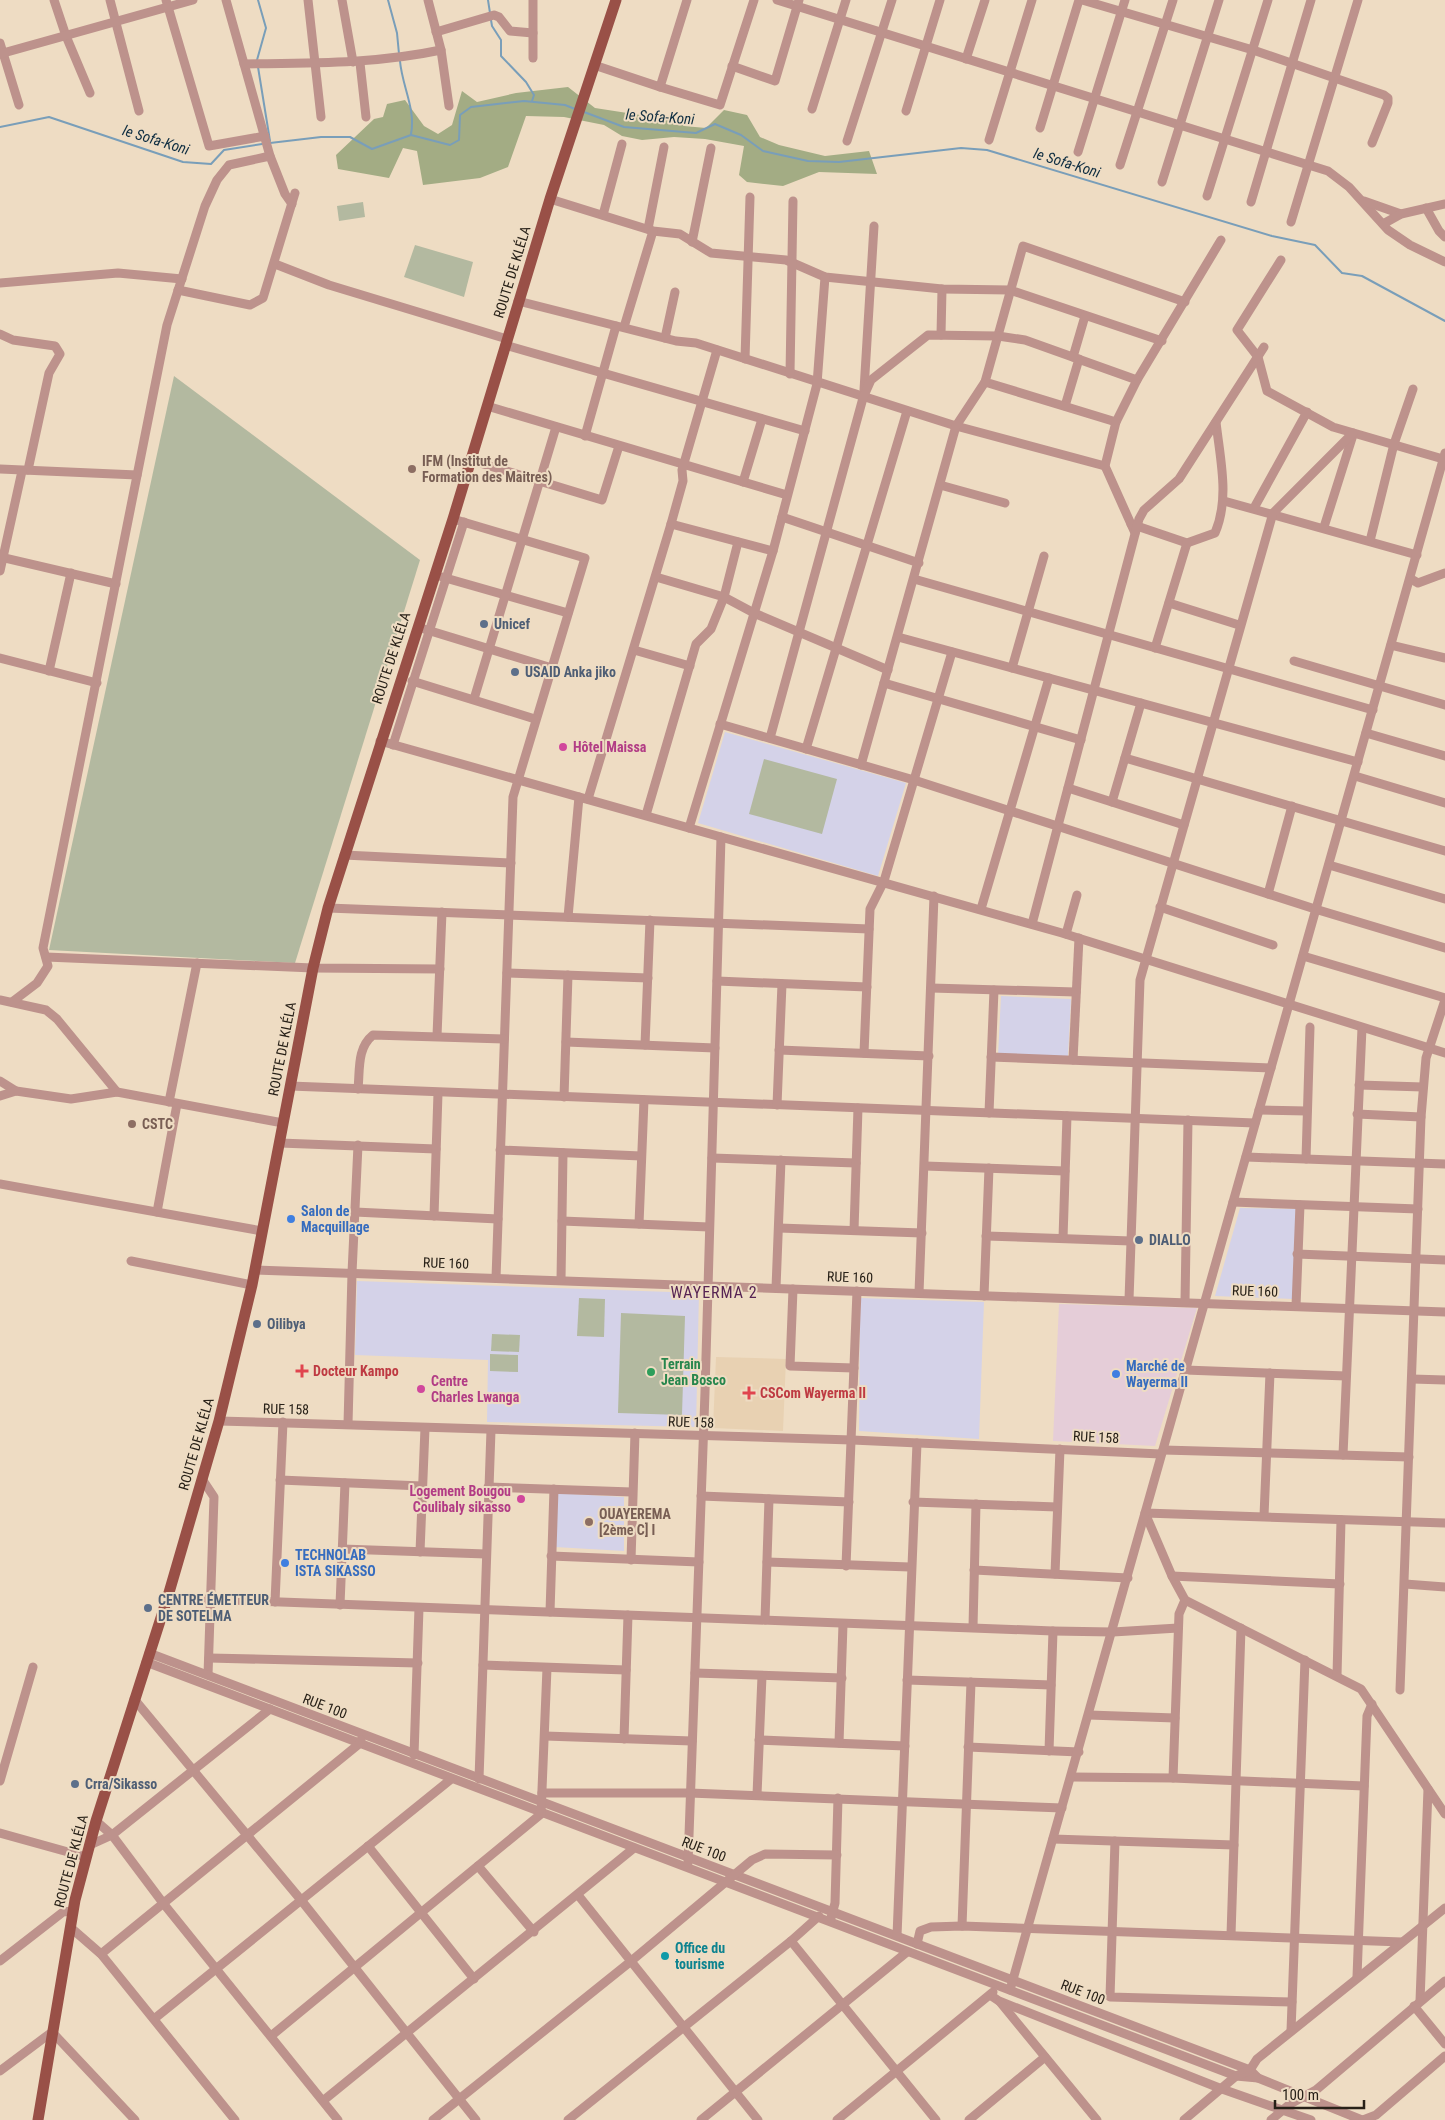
<svg xmlns="http://www.w3.org/2000/svg" width="1445" height="2120" font-family="'Roboto Condensed',sans-serif">
	<style>
		.commercial { fill: #e5cdd8 }
		.built { fill: #e8d1b2 }
		.education { fill: #d4d2e8 }
		.green { fill: #b3b9a0 }
		.forest { fill: #a3ac84 }
		.lines { fill: none; stroke-linecap: round; stroke-linejoin: round }
		.stream { stroke: #799eb9; stroke-width: 2 }
		.minor { stroke: #bd928c; stroke-width: 9 }
		.major { stroke: #995047; stroke-width: 11 }
		.education-dot { fill: #8d6e63; stroke: #eedcc3; stroke-width: 2 }
		.service-dot { fill: #5c6f8a; stroke: #eedcc3; stroke-width: 2 }
		.hotel-dot { fill: #d1479c; stroke: #eedcc3; stroke-width: 2 }
		.shop-dot { fill: #3f7fe0; stroke: #eedcc3; stroke-width: 2 }
		.health-dot { fill: #e0444e; stroke: #eedcc3; stroke-width: 2 }
		.leisure-dot { fill: #2e9e5b; stroke: #eedcc3; stroke-width: 2 }
		.culture-dot { fill: #0f9aa8; stroke: #eedcc3; stroke-width: 2 }
		.labels { text-anchor: middle; stroke-width: 4; stroke-linejoin: round; paint-order: stroke }
		.street-label { font-size: 14px; fill: #282118; stroke: #eedcc3 }
		.education-label { font-size: 14px; font-weight: bold; fill: #785e54; stroke: #eedcc3; text-anchor: start }
		.service-label { font-size: 14px; font-weight: bold; fill: #4e5e75; stroke: #eedcc3; text-anchor: start }
		.hotel-label { font-size: 14px; font-weight: bold; fill: #b23c85; stroke: #eedcc3; text-anchor: start }
		.shop-label { font-size: 14px; font-weight: bold; fill: #366cbe; stroke: #eedcc3; text-anchor: start }
		.leisure-label { font-size: 14px; font-weight: bold; fill: #27864d; stroke: #eedcc3; text-anchor: start }
		.health-label { font-size: 14px; font-weight: bold; fill: #be3a42; stroke: #eedcc3; text-anchor: start }
		.culture-label { font-size: 14px; font-weight: bold; fill: #0d838f; stroke: #eedcc3; text-anchor: start }
		.water-label { font-size: 15px; font-style: italic; fill: #0e2d41; stroke: #eedcc3 }
		.quarter-label { font-size: 16px; letter-spacing: 1px; fill: #562353; stroke: #eedcc3 }
	</style>
	<rect width="100%" height="100%" fill="#eedcc3"/>
	<path class="commercial" d="M1059,1304l138,4 -42,138 -102,-5z"/>
	<path class="built" d="M716,1357l70,2 -3,72 -70,-3z"/>
	<g class="education">
		<path d="M725,732l181,51 -28,93 -180,-53z"/>
		<path d="M1001,996l70,3 -3,57h-70z"/>
		<path d="M1240,1208l56,1 -3,90 -78,-3z"/>
		<path d="M357,1281l342,12 -3,134 -209,-5 1,-62 -133,-5z"/>
		<path d="M860,1298l124,4 -5,137 -120,-8z"/>
		<path d="M555,1493l69,4v54l-69,-4z"/>
	</g>
	<g class="green">
		<path d="M363,202l2,15 -26,4 -2,-15z"/>
		<path d="M415,245l58,17 -9,35 -60,-20z"/>
		<path d="M174,376l246,184 -125,403 -246,-13z"/>
		<path d="M764,759l73,20 -15,55 -73,-20z"/>
		<path d="M579,1298l26,1 -1,38 -27,-1z"/>
		<path d="M621,1313l64,3 -3,99 -64,-2z"/>
		<path d="M492,1334l28,1 -1,17 -28,-1z"/>
		<path d="M490,1354l28,1v17l-28,-1z"/>
	</g>
	<path class="forest" d="M568,87l27,21 84,13 5,5 22,2 18,-18 23,5 13,22 19,8 46,11 44,-5 8,23 -58,-2 -36,14 -36,-4 -8,-7 5,-29 -39,-7 -31,-2 -32,3 -20,-4 -18,-11 -40,-8 -38,-1 -18,51 -28,11 -57,7 -6,-34 -14,-3 -14,30 -51,-9 -2,-14 38,-36 9,-2 4,-13 18,-4 19,26 14,8 14,-9 10,-34 15,11 39,-9z"/>
	<g class="lines">
		<g class="stream">
			<path d="M388,0l9,33 2,21"/>
			<path d="M488,0l2,13"/>
			<path d="M491,20l1,6 9,14v16l25,26 8,13 -2,6"/>
			<path d="M257,60l9,-32 -8,-28"/>
			<path d="M400,61c2,25 16,48 11,73"/>
			<path d="M258,67l12,74"/>
			<path d="M584,112l40,15 72,6 19,-9 26,11 22,16 45,10 31,1 122,-14 26,2 285,86 43,9 27,28 20,3 83,45"/>
			<path d="M0,127l49,-10 134,45 28,2 13,-14 38,-6"/>
			<path d="M270,143l51,-6h29l22,12 39,-14 39,10 9,-5 1,-25 11,-8 53,-6 41,4 10,4"/>
		</g>
		<g class="minor">
			<path d="M54,0l12,36 24,57"/>
			<path d="M110,0l29,111"/>
			<path d="M166,0l43,146 56,-10"/>
			<path d="M226,0l44,156 15,38 7,10"/>
			<path d="M308,0l13,117"/>
			<path d="M342,0l11,62"/>
			<path d="M428,0l13,50 8,56"/>
			<path d="M777,0l551,171 21,16 39,43 22,15 35,17"/>
			<path d="M1082,0l171,50 131,45 4,3v5l-16,40"/>
			<path d="M436,32l58,-17 5,2 11,14 23,2"/>
			<path d="M0,43l19,62"/>
			<path d="M0,54l193,-54"/>
			<path d="M533,58v-58"/>
			<path d="M966,59l19,-59"/>
			<path d="M360,63l6,54"/>
			<path d="M244,64c67,-1 131,0 197,-14"/>
			<path d="M594,65l66,22 60,18 34,-105"/>
			<path d="M732,66l43,15 24,-81"/>
			<path d="M660,87l27,-87"/>
			<path d="M812,109l34,-109"/>
			<path d="M906,111l34,-111"/>
			<path d="M1040,128l39,-128"/>
			<path d="M989,140l43,-140"/>
			<path d="M847,141l45,-141"/>
			<path d="M1078,152l47,-152"/>
			<path d="M1120,165l53,-165"/>
			<path d="M1162,182l57,-182"/>
			<path d="M1207,196l61,-196"/>
			<path d="M550,199l103,32 27,3 31,19 75,7 39,17 117,12 68,1 152,51"/>
			<path d="M1364,201l37,13"/>
			<path d="M1251,202l60,-202"/>
			<path d="M1426,208l13,23 6,6"/>
			<path d="M603,215l19,-71"/>
			<path d="M1291,222l67,-222"/>
			<path d="M1383,224l18,-10 44,-10"/>
			<path d="M648,229l16,-82"/>
			<path d="M692,242l19,-94"/>
			<path d="M1281,260l-44,70 21,27 9,34 66,36 110,32"/>
			<path d="M275,264l54,21 178,54"/>
			<path d="M0,283l118,-10 64,6"/>
			<path d="M178,290l72,15 13,-7 32,-105"/>
			<path d="M518,301l158,40 20,2 260,83 149,40"/>
			<path d="M624,327l29,-96"/>
			<path d="M0,334l13,6 42,6 5,8 -11,19 -21,97"/>
			<path d="M941,335l1,-46"/>
			<path d="M665,338l10,-46"/>
			<path d="M505,345l300,86"/>
			<path d="M1073,357l12,-41"/>
			<path d="M745,359l5,-162"/>
			<path d="M790,374l3,-173"/>
			<path d="M864,390l10,-164"/>
			<path d="M487,406l300,89"/>
			<path d="M1065,406l14,-47"/>
			<path d="M1116,422l-131,-40 38,-136 162,56"/>
			<path d="M585,436l31,-110"/>
			<path d="M470,460l132,40 17,-54"/>
			<path d="M0,469l137,6"/>
			<path d="M743,482l19,-63"/>
			<path d="M940,485l65,18"/>
			<path d="M1224,501l193,54"/>
			<path d="M1254,508l53,-96"/>
			<path d="M782,517l137,46"/>
			<path d="M453,519l132,39 -72,239 -17,481"/>
			<path d="M671,524l102,27"/>
			<path d="M1131,524l56,19 28,-10c15,-35 5,-74 1,-111"/>
			<path d="M1324,527l29,-92"/>
			<path d="M1135,533l-30,-67 11,-44 21,-42 84,-140"/>
			<path d="M1370,541l24,-97 19,-55"/>
			<path d="M0,557l116,27"/>
			<path d="M0,571l22,-100"/>
			<path d="M442,577l126,36"/>
			<path d="M656,577l68,20 30,16 134,57"/>
			<path d="M914,579l459,131"/>
			<path d="M1411,579l7,4 27,-10"/>
			<path d="M1169,603l70,22"/>
			<path d="M424,629l128,39"/>
			<path d="M898,637l460,125"/>
			<path d="M1391,645l54,13"/>
			<path d="M1155,648l32,-105"/>
			<path d="M634,650l56,16"/>
			<path d="M0,658l97,25"/>
			<path d="M1294,661l151,44"/>
			<path d="M1012,668l32,-112"/>
			<path d="M49,671l22,-98"/>
			<path d="M412,681l123,38"/>
			<path d="M884,683l197,57"/>
			<path d="M474,699l82,-272"/>
			<path d="M720,724l194,56 401,129 130,39"/>
			<path d="M1366,733l79,23"/>
			<path d="M770,738l93,-340 8,-18 57,-45 70,1 27,4 112,40"/>
			<path d="M380,741l682,192 383,120"/>
			<path d="M393,745l71,-223"/>
			<path d="M806,749l101,-338"/>
			<path d="M1125,758l320,93"/>
			<path d="M861,765l95,-339 29,-44"/>
			<path d="M1355,776l90,27"/>
			<path d="M1068,788l116,37"/>
			<path d="M588,799l83,-275 12,-43 -1,-11 35,-120"/>
			<path d="M1112,802l29,-99"/>
			<path d="M646,815l50,-171 15,-15 13,-32 14,-55"/>
			<path d="M689,828l84,-277 44,-167 8,-107"/>
			<path d="M344,855l167,8"/>
			<path d="M1329,865l116,34"/>
			<path d="M1268,894l24,-88"/>
			<path d="M1160,907l113,38"/>
			<path d="M328,908l541,21"/>
			<path d="M981,909l68,-231"/>
			<path d="M568,917l11,-120"/>
			<path d="M1032,924l107,-405 5,-9 35,-31 85,-132"/>
			<path d="M1066,934l11,-39"/>
			<path d="M1303,956l142,42"/>
			<path d="M46,957l267,11 127,1"/>
			<path d="M507,973l141,5"/>
			<path d="M717,981l150,6"/>
			<path d="M931,988l145,4"/>
			<path d="M0,1000l46,10 11,9 60,73"/>
			<path d="M12,1002l25,-19 11,-17 -5,-18 124,-623 38,-119 12,-26 12,-15 41,-9"/>
			<path d="M437,1036l5,-124"/>
			<path d="M566,1042l149,6"/>
			<path d="M645,1045l5,-125"/>
			<path d="M779,1050l150,6"/>
			<path d="M864,1053l6,-144 14,-28 68,-229"/>
			<path d="M991,1057l280,11"/>
			<path d="M1073,1060l6,-122"/>
			<path d="M0,1081l16,10"/>
			<path d="M1359,1085l64,2"/>
			<path d="M290,1086l965,37"/>
			<path d="M358,1089c2,-20 -1,-41 15,-54l131,4"/>
			<path d="M0,1096l16,-5 55,8 46,-7 166,31"/>
			<path d="M564,1097l4,-122"/>
			<path d="M169,1102l28,-139"/>
			<path d="M777,1105l5,-121"/>
			<path d="M1259,1110l48,1"/>
			<path d="M989,1113l5,-123"/>
			<path d="M1357,1114l64,3"/>
			<path d="M280,1143l156,6"/>
			<path d="M500,1150l141,6"/>
			<path d="M1246,1157l199,7"/>
			<path d="M712,1158l144,5"/>
			<path d="M1306,1159l4,-132"/>
			<path d="M925,1166l140,5"/>
			<path d="M0,1184l262,47"/>
			<path d="M1233,1202l185,7"/>
			<path d="M157,1212l20,-108"/>
			<path d="M355,1212l143,7"/>
			<path d="M434,1216l4,-123"/>
			<path d="M562,1221l147,6"/>
			<path d="M639,1224l5,-124"/>
			<path d="M779,1228l143,5"/>
			<path d="M854,1230l4,-122"/>
			<path d="M986,1236l145,5"/>
			<path d="M1063,1238l4,-122"/>
			<path d="M1297,1254l148,6"/>
			<path d="M131,1261l121,24"/>
			<path d="M255,1270l1190,42"/>
			<path d="M561,1280l2,-127"/>
			<path d="M776,1288l5,-128"/>
			<path d="M793,1289l-3,77 64,2"/>
			<path d="M919,1293l15,-397"/>
			<path d="M984,1296l5,-128"/>
			<path d="M1129,1300l11,-320 133,-467 80,-80"/>
			<path d="M1185,1302l3,-182"/>
			<path d="M1296,1306l4,-101"/>
			<path d="M1185,1370l161,6"/>
			<path d="M1412,1379l33,1"/>
			<path d="M219,1421l633,19 309,14"/>
			<path d="M348,1424l4,-151 6,-128"/>
			<path d="M1163,1450l246,7"/>
			<path d="M1343,1455l19,-427"/>
			<path d="M202,1479l12,18 -6,178"/>
			<path d="M280,1480l142,6"/>
			<path d="M488,1487l144,5"/>
			<path d="M701,1496l148,6"/>
			<path d="M913,1502l144,5"/>
			<path d="M1264,1516l6,-143"/>
			<path d="M1445,1523l-300,-10 27,63 13,24 176,89 84,125"/>
			<path d="M342,1549l144,5"/>
			<path d="M420,1552l5,-124"/>
			<path d="M551,1556l148,6"/>
			<path d="M631,1560l4,-127"/>
			<path d="M767,1562l143,5"/>
			<path d="M846,1566l11,-275"/>
			<path d="M974,1570l154,8"/>
			<path d="M1055,1574l5,-125"/>
			<path d="M1172,1576l168,8"/>
			<path d="M1405,1584l40,3"/>
			<path d="M168,1596l7,2 878,33 60,1 65,-4"/>
			<path d="M275,1602l8,-180"/>
			<path d="M340,1605l5,-122"/>
			<path d="M550,1612l4,-123"/>
			<path d="M765,1620l4,-121"/>
			<path d="M973,1627l3,-123"/>
			<path d="M149,1653l1101,417 8,8"/>
			<path d="M209,1658l209,5"/>
			<path d="M146,1662l1090,414 22,2 104,42"/>
			<path d="M483,1665l143,5"/>
			<path d="M695,1673l147,5"/>
			<path d="M1337,1676l4,-156"/>
			<path d="M907,1680l144,5"/>
			<path d="M1400,1690l21,-573 5,-59 19,-58"/>
			<path d="M134,1699l167,201 175,220"/>
			<path d="M1089,1715l86,3"/>
			<path d="M545,1736l147,5"/>
			<path d="M624,1739l4,-124"/>
			<path d="M759,1740l146,6"/>
			<path d="M839,1743l4,-119"/>
			<path d="M968,1747l111,5"/>
			<path d="M1049,1751l4,-120"/>
			<path d="M414,1755l5,-147"/>
			<path d="M1072,1777l101,1 191,8"/>
			<path d="M1173,1778l6,-164 6,-14"/>
			<path d="M479,1779l12,-349"/>
			<path d="M0,1781l33,-114"/>
			<path d="M542,1793h148l372,15"/>
			<path d="M757,1795l5,-119"/>
			<path d="M96,1821l16,14 51,68 175,217"/>
			<path d="M0,1833l86,24"/>
			<path d="M1053,1839l181,6"/>
			<path d="M1115,1841l-5,156 182,5"/>
			<path d="M90,1845l22,-10 158,-126"/>
			<path d="M368,1846l106,133"/>
			<path d="M688,1863l17,-471 16,-555"/>
			<path d="M478,1866l56,66"/>
			<path d="M578,1895l180,225"/>
			<path d="M831,1918l4,-15 3,-105"/>
			<path d="M962,1926l9,-244"/>
			<path d="M70,1927l31,27 134,166"/>
			<path d="M1231,1935l10,-307"/>
			<path d="M897,1936l20,-493"/>
			<path d="M791,1941l145,179"/>
			<path d="M917,1944l3,-13 11,-4 31,-1 440,16"/>
			<path d="M101,1954l258,-210 2,-4"/>
			<path d="M0,1961l63,-49 10,-1"/>
			<path d="M1357,1977l10,-261 5,-12"/>
			<path d="M1010,1990l435,-1537"/>
			<path d="M990,1995l9,6 223,88 89,31"/>
			<path d="M1420,2001l8,-212"/>
			<path d="M1000,2002l97,118"/>
			<path d="M1414,2006l31,38"/>
			<path d="M154,2019l296,-239"/>
			<path d="M1291,2031l14,-371"/>
			<path d="M271,2036l270,-222 6,-146"/>
			<path d="M0,2071l52,-39 83,88"/>
			<path d="M324,2100l310,-252"/>
			<path d="M433,2120l197,-158 122,-102 13,-6 72,1"/>
			<path d="M568,2120l223,-179 28,-25"/>
			<path d="M701,2120l206,-168"/>
			<path d="M837,2120l156,-128"/>
			<path d="M969,2120l76,-63"/>
			<path d="M1184,2120l52,-44 14,-6 7,-11 188,-151"/>
			<path d="M1271,2120l19,-16 26,-14 129,-109"/>
			<path d="M1363,2120l13,-5 69,-59"/>
		</g>
		<path class="major" d="M38,2120l37,-220 21,-79 72,-225 51,-175 33,-136 61,-317 15,-60 125,-389 97,-320 66,-199"/>
	</g>
	<g class="education-dot">
		<circle cx="412" cy="469" r="5"/>
		<circle cx="132" cy="1124" r="5"/>
		<circle cx="589" cy="1522" r="5"/>
	</g>
	<g class="service-dot">
		<circle cx="484" cy="624" r="5"/>
		<circle cx="515" cy="672" r="5"/>
		<circle cx="1139" cy="1240" r="5"/>
		<circle cx="257" cy="1324" r="5"/>
		<circle cx="148" cy="1608" r="5"/>
		<circle cx="75" cy="1784" r="5"/>
	</g>
	<g class="hotel-dot">
		<circle cx="563" cy="747" r="5"/>
		<circle cx="421" cy="1389" r="5"/>
		<circle cx="521" cy="1499" r="5"/>
	</g>
	<g class="shop-dot">
		<circle cx="291" cy="1219" r="5"/>
		<circle cx="1116" cy="1374" r="5"/>
		<circle cx="285" cy="1563" r="5"/>
	</g>
	<g class="health-dot">
		<path d="M299.5 1363.5h5v5h5v5h-5v5h-5v-5h-5v-5h5z"/>
		<path d="M746.5 1385.5h5v5h5v5h-5v5h-5v-5h-5v-5h5z"/>
	</g>
	<circle class="leisure-dot" cx="651" cy="1372" r="5"/>
	<circle class="culture-dot" cx="665" cy="1956" r="5"/>
	<g class="labels">
		<g class="street-label">
			<text transform="translate(512 272) rotate(-73)" y="5">ROUTE DE KLÉLA</text>
			<text transform="translate(391 658) rotate(-72)" y="5">ROUTE DE KLÉLA</text>
			<text transform="translate(282 1049) rotate(-79)" y="5">ROUTE DE KLÉLA</text>
			<text transform="translate(446 1263) rotate(2)" y="5">RUE 160</text>
			<text transform="translate(850 1277) rotate(2)" y="5">RUE 160</text>
			<text transform="translate(1255 1291) rotate(2)" y="5">RUE 160</text>
			<text transform="translate(286 1409) rotate(1)" y="5">RUE 158</text>
			<text transform="translate(691 1422) rotate(2)" y="5">RUE 158</text>
			<text transform="translate(1096 1437) rotate(3)" y="5">RUE 158</text>
			<text transform="translate(196 1444) rotate(-74)" y="5">ROUTE DE KLÉLA</text>
			<text transform="translate(325 1706) rotate(21)" y="5">RUE 100</text>
			<text transform="translate(704 1849) rotate(21)" y="5">RUE 100</text>
			<text transform="translate(71 1861) rotate(-75)" y="5">ROUTE DE KLÉLA</text>
			<text transform="translate(1083 1992) rotate(21)" y="5">RUE 100</text>
		</g>
		<g class="education-label">
			<text x="422" y="466">IFM (Institut de<tspan x="422" dy="16">Formation des Maitres)</tspan></text>
			<text x="142" y="1129">CSTC</text>
			<text x="599" y="1519">OUAYEREMA<tspan x="599" dy="16">[2ème C] I</tspan></text>
		</g>
		<g class="service-label">
			<text x="494" y="629">Unicef</text>
			<text x="525" y="677">USAID Anka jiko</text>
			<text x="1149" y="1245">DIALLO</text>
			<text x="267" y="1329">Oilibya</text>
			<text x="158" y="1605">CENTRE ÉMETTEUR<tspan x="158" dy="16">DE SOTELMA</tspan></text>
			<text x="85" y="1789">Crra/Sikasso</text>
		</g>
		<g class="hotel-label">
			<text x="573" y="752">Hôtel Maissa</text>
			<text x="431" y="1386">Centre<tspan x="431" dy="16">Charles Lwanga</tspan></text>
			<text x="511" y="1496" text-anchor="end">Logement Bougou<tspan x="511" dy="16">Coulibaly sikasso</tspan></text>
		</g>
		<g class="shop-label">
			<text x="301" y="1216">Salon de<tspan x="301" dy="16">Macquillage</tspan></text>
			<text x="1126" y="1371">Marché de<tspan x="1126" dy="16">Wayerma II</tspan></text>
			<text x="295" y="1560">TECHNOLAB<tspan x="295" dy="16">ISTA SIKASSO</tspan></text>
		</g>
		<g class="leisure-label">
			<text x="661" y="1369">Terrain<tspan x="661" dy="16">Jean Bosco</tspan></text>
		</g>
		<g class="health-label">
			<text x="313" y="1376">Docteur Kampo</text>
			<text x="760" y="1398">CSCom Wayerma II</text>
		</g>
		<g class="culture-label">
			<text x="675" y="1953">Office du<tspan x="675" dy="16">tourisme</tspan></text>
		</g>
		<g class="water-label">
			<text transform="translate(660 117) rotate(4)" y="5">le Sofa-Koni</text>
			<text transform="translate(156 140) rotate(17)" y="5">le Sofa-Koni</text>
			<text transform="translate(1067 163) rotate(17)" y="5">le Sofa-Koni</text>
		</g>
		<g class="quarter-label">
			<text x="714" y="1298">WAYERMA 2</text>
		</g>
	</g>
	<path d="M1275 2100v8h89v-8" fill="none" stroke="#282118" stroke-width="2.5"/>
	<text x="1282" y="2100" font-size="15" fill="#282118" stroke="#eedcc3" stroke-width="4" paint-order="stroke">100 m</text>
</svg>
